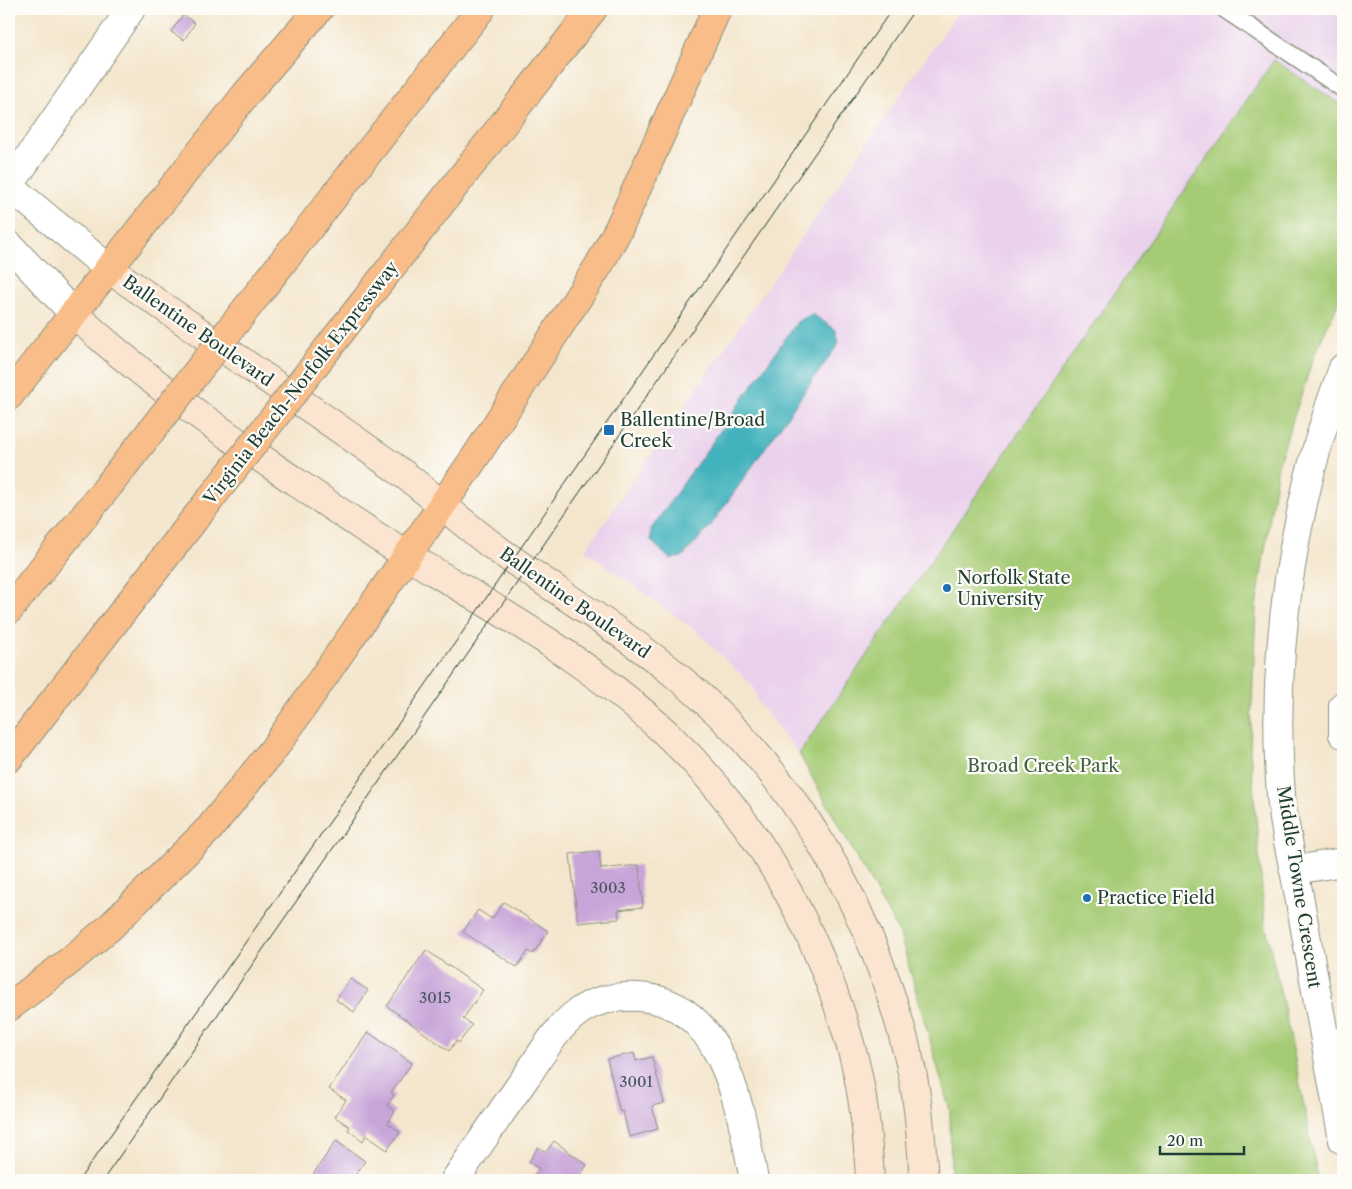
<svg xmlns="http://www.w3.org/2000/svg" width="1352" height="1189" font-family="'Libre Caslon Text',serif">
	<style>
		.built { fill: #ead1ec }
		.green { fill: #a5cb75; stroke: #628454 }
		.water { fill: #43b2bd; stroke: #317878 }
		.building { fill: #c8a5d9 }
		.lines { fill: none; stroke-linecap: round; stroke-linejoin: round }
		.service-casing { stroke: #8a9280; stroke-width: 19 }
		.minor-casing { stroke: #8a9280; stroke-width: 30 }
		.tertiary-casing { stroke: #8a9280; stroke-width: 30 }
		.secondary-casing { stroke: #8a9280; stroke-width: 30 }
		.motorway-casing { stroke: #8a9280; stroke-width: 30 }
		.service { stroke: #fff; stroke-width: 16 }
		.minor { stroke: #fff; stroke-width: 28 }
		.tertiary { stroke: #fff; stroke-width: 28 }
		.secondary { stroke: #fce5d0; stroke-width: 28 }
		.motorway { stroke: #f8bd89; stroke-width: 28 }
		.tram { stroke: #1f3d34; stroke-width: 1 }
		.motorway-bridge-casing { stroke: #8a9280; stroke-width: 30; stroke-linecap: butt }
		.motorway-bridge { stroke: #f8bd89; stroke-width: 28 }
		.poi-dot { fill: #1f6fb2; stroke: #fdfcf7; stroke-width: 2 }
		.labels { text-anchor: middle; stroke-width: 4.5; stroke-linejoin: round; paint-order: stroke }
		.number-label { font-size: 15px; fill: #49575d }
		.street-label { font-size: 18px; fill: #1f3d34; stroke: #fdfcf7 }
		.poi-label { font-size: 18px; fill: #1f3d34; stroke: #fdfcf7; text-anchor: start }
		.park-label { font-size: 18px; fill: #406044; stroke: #fdfcf7 }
	</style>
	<rect width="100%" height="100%" fill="#fdfcf7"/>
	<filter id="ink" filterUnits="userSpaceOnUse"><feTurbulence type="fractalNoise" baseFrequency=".02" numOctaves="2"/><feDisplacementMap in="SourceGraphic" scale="10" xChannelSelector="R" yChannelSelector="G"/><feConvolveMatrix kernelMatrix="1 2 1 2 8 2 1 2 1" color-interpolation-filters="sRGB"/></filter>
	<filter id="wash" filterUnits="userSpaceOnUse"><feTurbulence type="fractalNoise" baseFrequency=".0096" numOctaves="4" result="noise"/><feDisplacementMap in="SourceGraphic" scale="20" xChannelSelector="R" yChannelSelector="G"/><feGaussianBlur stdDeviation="1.12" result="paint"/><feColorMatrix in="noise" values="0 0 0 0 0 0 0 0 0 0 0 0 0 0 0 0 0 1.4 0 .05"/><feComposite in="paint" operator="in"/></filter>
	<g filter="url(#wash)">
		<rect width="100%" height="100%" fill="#f4e6cd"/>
		<path class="built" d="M960,9h383v279l-35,81 -30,96 -19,99 -12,159 18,200 24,109 29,148h-363l-5,-69 -40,-155 -50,-109 -61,-93 -41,-51 -4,-16 -59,-57 -110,-80z"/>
		<path class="green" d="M1274,60l69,46v187l-28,60 -37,112 -22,143 -6,142 15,173 27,121 26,136h-367l-1,-69 -50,-176 -101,-181z"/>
		<path class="water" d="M812,314l24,16 3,13 -130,185 -27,29 -12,2 -19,-18v-12l146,-207z"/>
		<g id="blocks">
			<g class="building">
				<path d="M183,15l12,8 -11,17 -13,-8z"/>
				<path d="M599,851l2,18 38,-4 4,42 -25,3 1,9 -41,4 -8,-69z"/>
				<path d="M504,902l44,29 -15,23 -5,-3 -11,16 -54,-35 15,-22 14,9z"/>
				<path d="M426,950l57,40 -20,29 9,6 -13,18 -3,-2 -7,10 -62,-45z"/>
				<path d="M350,979l18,11 -14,22 -18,-12z"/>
				<path d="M368,1032l44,31 -21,30 3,2 -7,11 8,5 -7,12 12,9 -13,18 -21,-15 -3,6 -15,-11 2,-3 -15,-10 11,-17 -17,-11z"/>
				<path d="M634,1053l2,8 16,-4 12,46 -12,3 6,23 -29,8 -6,-26 -3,1 -13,-53z"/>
				<path d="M336,1141l29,20 -13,19h-43z"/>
				<path d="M554,1141l33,24 -10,15h-46l8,-11 -10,-7 9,-15 8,5z"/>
			</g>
		</g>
	</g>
	<g filter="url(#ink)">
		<use href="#blocks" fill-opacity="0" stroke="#8a9280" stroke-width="1"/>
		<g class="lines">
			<defs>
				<path id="service" d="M1224,9l119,80"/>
				<g id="minor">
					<path d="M9,186l122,-177"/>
					<path d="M1343,368c-50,134 -73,284 -62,427 3,37 14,75 20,112 14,78 28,156 42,233"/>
					<path d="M1343,706v28"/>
					<path d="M1295,870l48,-8"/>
					<path d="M455,1180c23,-34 47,-69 71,-103 15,-22 29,-48 52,-65 17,-12 40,-16 61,-15 87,5 102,116 115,183"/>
				</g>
				<g id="tertiary">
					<path d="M9,186l99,82"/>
					<path d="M9,245l64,68"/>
				</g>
				<g id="secondary">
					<path d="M108,268c96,68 194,134 290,202 33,24 63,52 95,76 59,43 122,80 179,126 121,97 201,237 237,387 10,40 12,81 15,121"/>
					<path d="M73,313c62,58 130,106 201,154 44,30 88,61 134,89 90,54 183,106 260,179 91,86 154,202 186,323 10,39 14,82 16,122"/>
				</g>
				<g id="motorway">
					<path d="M281,264l200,-255"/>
					<path d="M353,316l240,-307"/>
					<path d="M9,396l237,-302 73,-85"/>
					<path d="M9,610l100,-125"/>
					<path d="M9,758l181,-233"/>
					<path d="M9,1007l58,-44 42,-35 100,-99 64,-79 203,-294 123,-191 20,-37 98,-219"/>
				</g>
			</defs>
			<use href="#service" class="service-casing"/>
			<use href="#minor" class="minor-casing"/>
			<use href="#tertiary" class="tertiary-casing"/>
			<use href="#secondary" class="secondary-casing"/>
			<use href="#motorway" class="motorway-casing"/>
			<use href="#service" class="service"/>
			<use href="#minor" class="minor"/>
			<use href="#tertiary" class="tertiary"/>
			<use href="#secondary" class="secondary"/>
			<use href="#motorway" class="motorway"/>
			<g class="tram">
				<path d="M79,1180l392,-560 421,-611"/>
				<path d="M103,1180l812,-1171"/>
			</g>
			<defs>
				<g id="motorway-bridge">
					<path d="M109,485l172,-221"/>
					<path d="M190,525l163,-209"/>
				</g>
			</defs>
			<use href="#motorway-bridge" class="motorway-bridge-casing"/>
			<use href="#motorway-bridge" class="motorway-bridge"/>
		</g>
	</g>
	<g class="poi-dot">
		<rect x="603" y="424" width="12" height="12" rx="2.5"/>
		<circle cx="947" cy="588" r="5"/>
		<circle cx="1087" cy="898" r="5"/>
	</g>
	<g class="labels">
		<g class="number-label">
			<text x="608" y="893">3003</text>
			<text x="435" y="1003">3015</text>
			<text x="636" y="1087">3001</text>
		</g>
		<g class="street-label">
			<text transform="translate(198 331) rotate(35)" y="6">Ballentine Boulevard</text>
			<text transform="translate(301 383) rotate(-52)" y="6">Virginia Beach-Norfolk Expressway</text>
			<text transform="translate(575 603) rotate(35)" y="6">Ballentine Boulevard</text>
			<text transform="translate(1299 887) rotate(81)" y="6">Middle Towne Crescent</text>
		</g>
		<g class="poi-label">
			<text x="620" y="426">Ballentine/Broad<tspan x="620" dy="21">Creek</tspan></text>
			<text x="957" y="584">Norfolk State<tspan x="957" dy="21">University</tspan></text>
			<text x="1097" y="904">Practice Field</text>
		</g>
		<g class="park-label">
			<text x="1043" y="772">Broad Creek Park</text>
		</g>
	</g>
	<rect width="1352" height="1189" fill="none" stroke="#fdfcf7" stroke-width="30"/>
	<path d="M1160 1146v8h84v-8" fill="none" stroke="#1f3d34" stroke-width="2.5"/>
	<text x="1167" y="1146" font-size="15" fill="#1f3d34" stroke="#fdfcf7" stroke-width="4" paint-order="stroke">20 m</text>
</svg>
